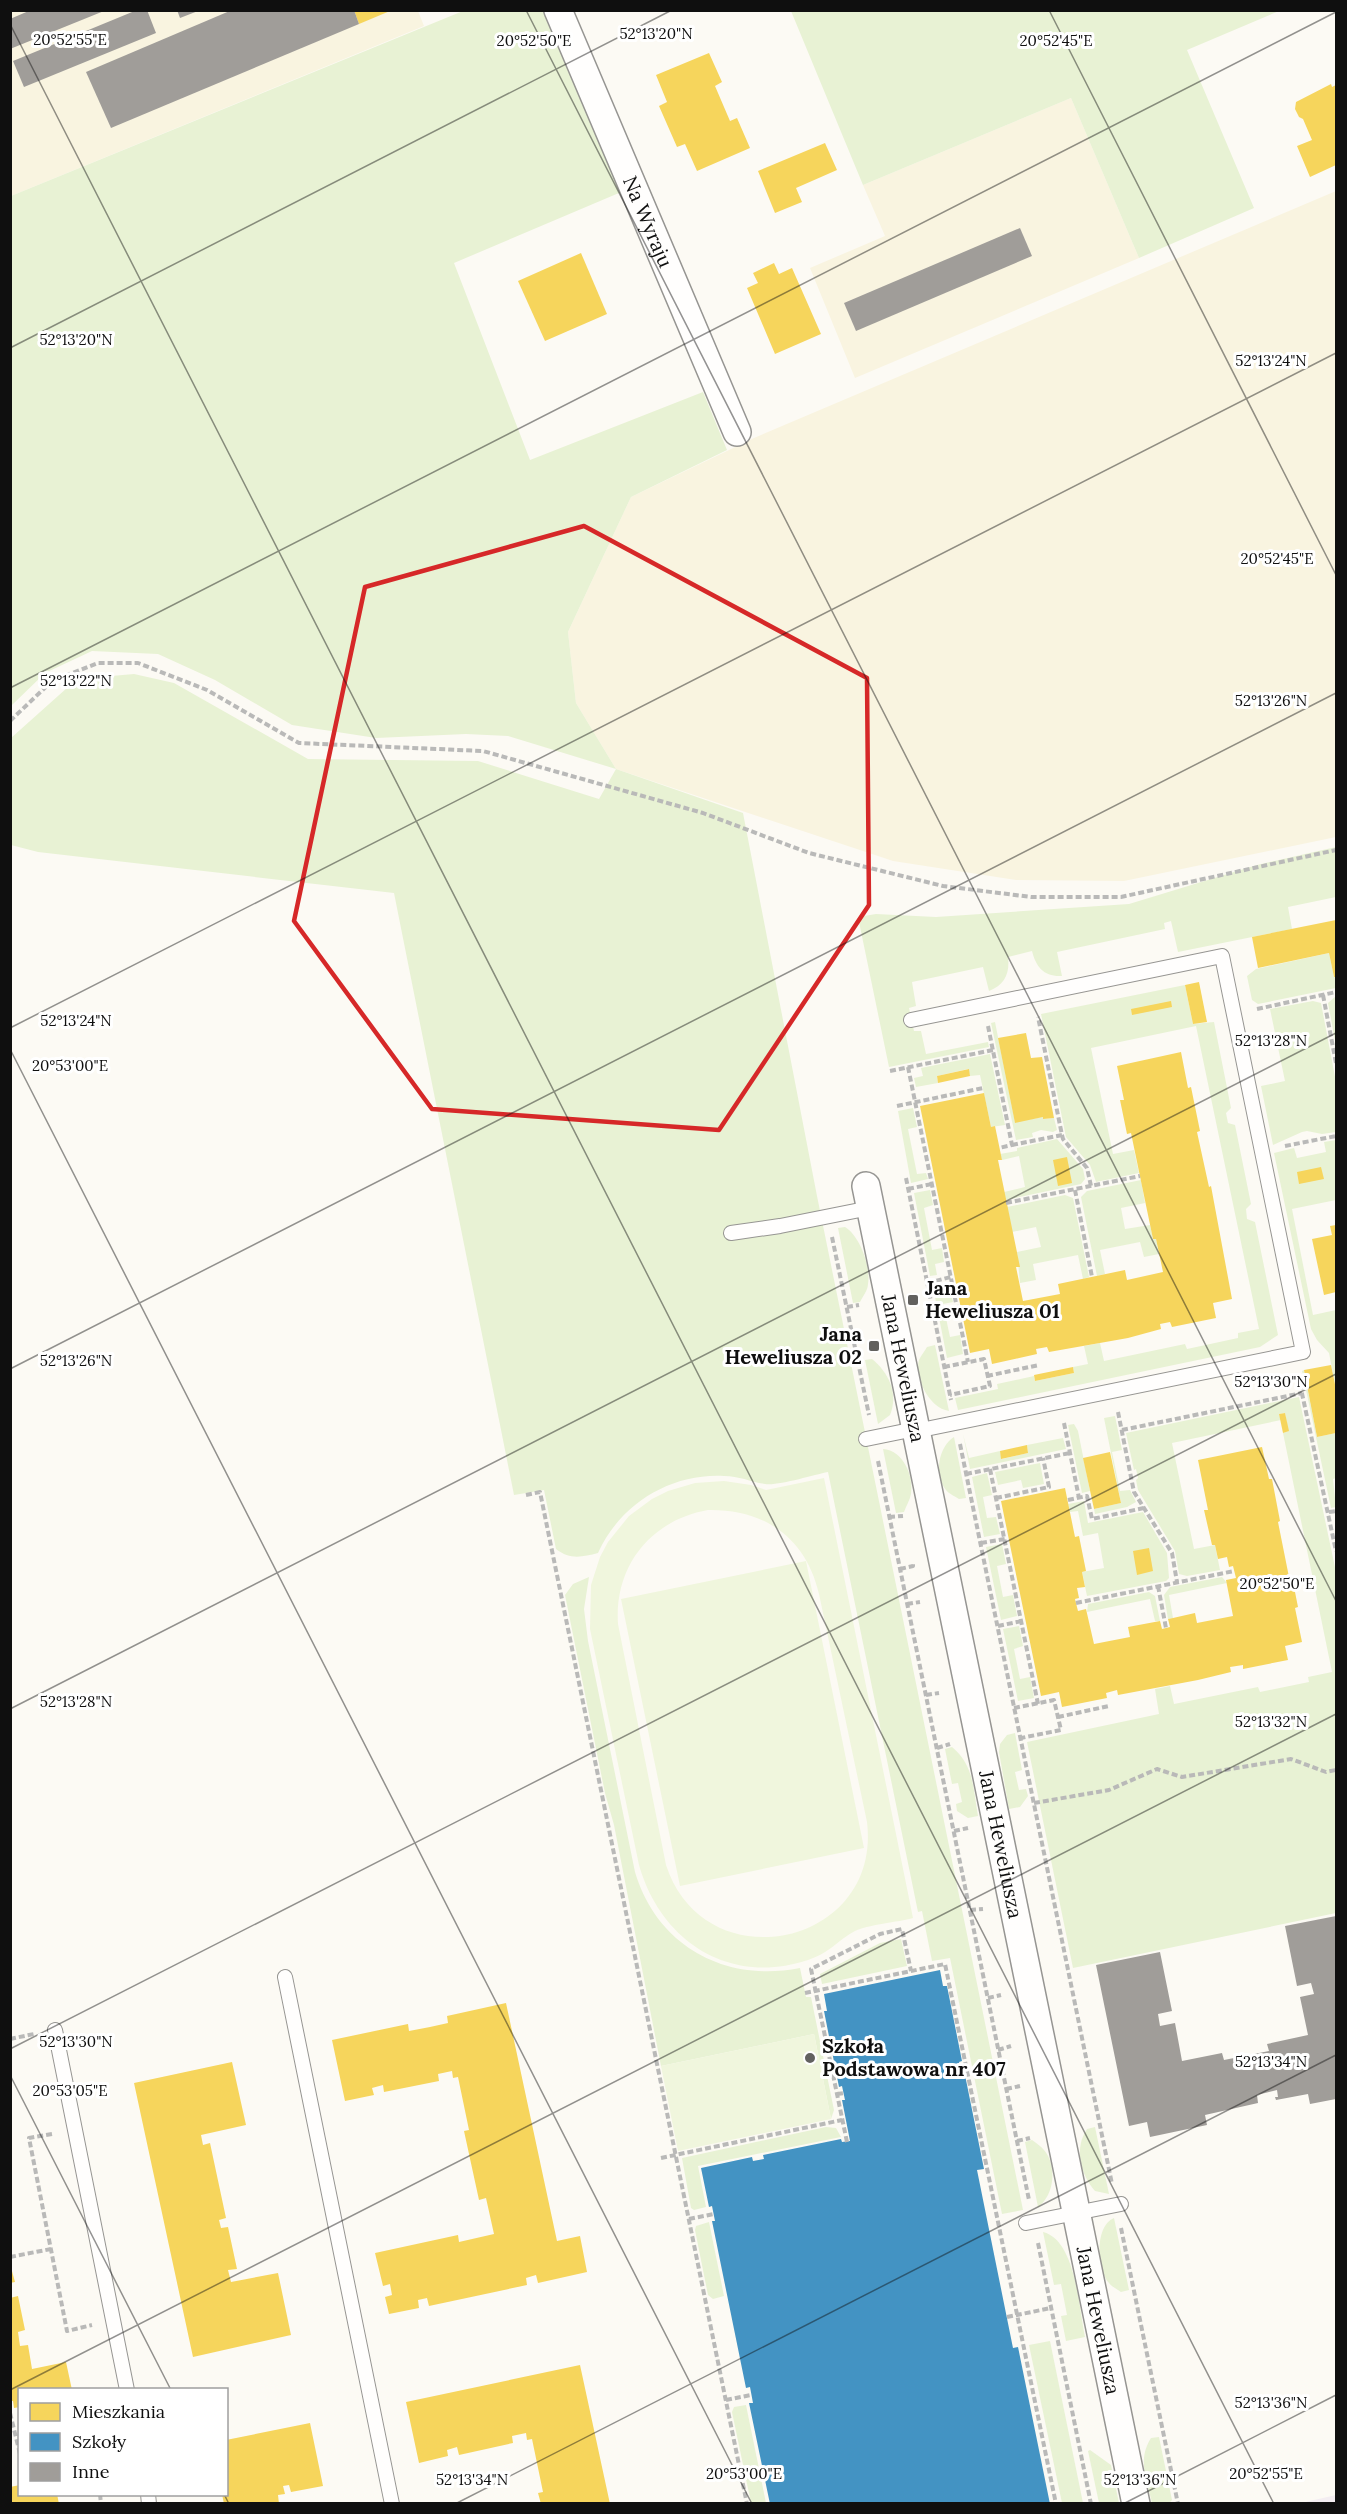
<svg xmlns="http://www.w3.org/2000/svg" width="1347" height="2514" font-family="Lora,serif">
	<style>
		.industrial { fill: #f3edf1 }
		.farmland { fill: #f9f4e0 }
		.green { fill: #e8f2d4 }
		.pitch { fill: #f0f6dd; fill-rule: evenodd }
		.homes { fill: #f6d55c }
		.schools { fill: #4393c3 }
		.building { fill: #a09d99 }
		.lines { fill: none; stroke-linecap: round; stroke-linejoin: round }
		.service-casing { stroke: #969592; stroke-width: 16 }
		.minor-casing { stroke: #969592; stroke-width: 30 }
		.path { stroke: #b9b9b8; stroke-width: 4; stroke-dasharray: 6 3; stroke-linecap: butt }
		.service { stroke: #fffefd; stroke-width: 14 }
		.minor { stroke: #fffefd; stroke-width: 27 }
		.marked { fill: none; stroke: #d62828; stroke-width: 4.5; stroke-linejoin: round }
		.ticks { fill: none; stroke: #0f0f0f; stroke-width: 1.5; stroke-opacity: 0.45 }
		.poi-dot { fill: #62615f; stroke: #fff; stroke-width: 2 }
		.labels { text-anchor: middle; stroke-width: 6; stroke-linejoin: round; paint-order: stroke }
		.street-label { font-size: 20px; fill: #0f0f0f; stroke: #fff }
		.poi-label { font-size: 20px; font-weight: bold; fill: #0f0f0f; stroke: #fff; text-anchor: start }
		.ticks-label { font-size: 15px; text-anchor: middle; fill: #0f0f0f; stroke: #fff; stroke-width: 6; stroke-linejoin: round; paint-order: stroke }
	</style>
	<rect width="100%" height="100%" fill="#fcfaf4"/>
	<path class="industrial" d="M1336,2495v8h-35z"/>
	<g class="farmland">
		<path d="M11,11h407l6,15 -413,170z"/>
		<path d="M1071,98l68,160 -284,120 -45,-110 75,-32 -22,-51z"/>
		<path d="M1336,191v646l-212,44 -108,-1 -123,-19 -277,-92 -40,-66 -8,-71 63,-135 123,-59z"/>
	</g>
	<g class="green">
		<path d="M463,11h87l76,179 -172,73 76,197 173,-68 24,58 -96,47 -63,135 8,71 40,66 127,44 74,383 206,1014 -21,4 -52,-256 -18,3 -10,-50 -4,1 -90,-440c-15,3 -50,14 -63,12 -14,-2 -26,-8 -41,-8 -53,-3 -104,28 -126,77 -16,4 -28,7 -42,-4l-12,-59 -30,5 -120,-602 -356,-41 -27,-7v-107l66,-59 57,-5 40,9 134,76 170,2 121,38 17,-30 -108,-33 -42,-2 -90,4 -84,-13 -77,-45 -57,-26 -66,-3 -47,22 -34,33v-510z"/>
		<path d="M791,11h488l-92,39 67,158 -115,50 -68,-160 -208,87z"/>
		<path d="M1336,847v50l-48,10 4,22 -114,23 -7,-31 -7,2 1,6 -108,23 5,24c-18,1 -26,-9 -30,-25l-24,6c2,16 -3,28 -19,34l-6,-24 -71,15 4,24 -7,2 5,23h7l5,23 62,-12 1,5 -100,20 -31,-150 18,-3 60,3 193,-13 128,-39z"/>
		<path d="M1329,953l5,24h2v11l-78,16 -6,-4 -5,-24 9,-7z"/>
		<path d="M1185,985l8,39 21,-2 17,86 -5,5 2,10 7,2 16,79 -5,5 1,10 8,3 23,113 -18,12 -302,63 -3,-12 43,-9 -1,-5 37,-8 1,5 39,-8 -1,-6 15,-3 -4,-18 16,-3 4,18 81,-17 2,5 51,-11v-5l21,-4 -63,-303 -105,22 22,106 21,-4 5,23 -43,9 -6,-17 -24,-28 -25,-123z"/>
		<path d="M1336,996v50l-8,-43z"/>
		<path d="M1313,1001l8,2 15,79v50l-14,2 -15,-3 -5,1 -29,13 -12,-59 24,-5 -15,-72z"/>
		<path d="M995,1022l20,100 28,-5 1,2 10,-1 3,12 -4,2 -12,-2 -9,3 1,4 -17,3 -25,-117z"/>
		<path d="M990,1054l15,71 -14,2 -11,-52 -10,1 -2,-7 -31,7 1,7 -22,4 -2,-9 9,-2 -2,-8z"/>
		<path d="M913,1108l4,19 -9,2 9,45 9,-1 2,6 -17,4 -13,-72z"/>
		<path d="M1057,1139l26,30 2,10 -4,5 -75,16 -2,-8 21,-5 -6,-31 -17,4 -2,-6 17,-3v-3z"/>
		<path d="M1336,1140v60l-44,9 21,106 23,-5v79l-7,-36 -12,-13 -6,-11 -37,-176 20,-5 3,10 29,-6 -2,-10z"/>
		<path d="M1141,1180l4,23 -24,5 4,21 25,-4 3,14h3l3,15 -15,3 -4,-15 -40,8 5,24 -8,2 -16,-79 6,-6z"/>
		<path d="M930,1190l3,15 -9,3 8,42 10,-2 2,14 -9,2 2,11 -7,1 -16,-83z"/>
		<path d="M1065,1195l8,3 16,79 -6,2 -5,-24 -45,9 3,16 -16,3 -3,-31 24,-5 -5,-20 -24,5 -5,-25z"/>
		<path d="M845,1227c15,9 26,40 23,57 0,6 -5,12 -8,18l-7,1 -15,-75z"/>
		<path d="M949,1284l4,18 -10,2 7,33 10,-2 3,19 -16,4 -14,-71z"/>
		<path d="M935,1345l14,66c-20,-3 -35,-34 -30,-51 2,-5 6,-9 8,-13z"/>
		<path d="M872,1359c16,13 27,34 18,56l-12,9 -13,-64z"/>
		<path d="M1304,1370l13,67 19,-4v45l-3,1 3,28 -5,1 -29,-137z"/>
		<path d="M1299,1397l37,175v341l-263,55 -46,-226 132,-28 -4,-25 15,-3 4,18 84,-17 2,5 49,-10 -1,-5 24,-5 -49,-239 5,-2 -3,-18 -6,1 2,6 -109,23 22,106 21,-4 5,25 -33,6 -8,-2 -4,-23 -37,-61 -2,-10 2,-2 -2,-9 -2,1 -8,-37z"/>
		<path d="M1115,1416l7,34 -10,2 8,39 10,-1 6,12 -9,5 -32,7 -1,-5 27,-6 -17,-85z"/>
		<path d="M1074,1424l4,7 12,60 -8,2 -14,-68z"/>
		<path d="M963,1434l6,24 31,-7 2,8 26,-6 -1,-8 36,-7 3,11 -96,20z"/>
		<path d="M954,1437l12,61 -7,1c-4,-3 -10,-5 -13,-9 -12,-15 -8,-43 8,-53z"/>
		<path d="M883,1449c20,1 31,27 28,45 -1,6 -5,12 -7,18l-8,1z"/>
		<path d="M1040,1463l4,21 -21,4 -2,-8 -23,5 -3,-13z"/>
		<path d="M987,1473l5,22 -9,2 4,21 9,-1 4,17 -16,3 -12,-60z"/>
		<path d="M1084,1501l4,22 55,-11 24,41 2,25 -3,3 -79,15 -5,-24 22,-4 -6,-35 -15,3 -5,-25 -8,1 -2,-8z"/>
		<path d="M1002,1544l4,20 -9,2 6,31 10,-2 4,21 -16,4 -15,-73z"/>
		<path d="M589,1577l-5,32 4,32 47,231c22,74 90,111 165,96l6,29h5l23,113 -3,9 -17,-85 -153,32 -47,-241 -9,-32 -40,-198 8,-11z"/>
		<path d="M1222,1577l5,6 -58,12 4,23 -5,1 -4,-24 6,-8z"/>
		<path d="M1149,1592l6,4 5,25h-5l-5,-22 -63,13 1,-8z"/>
		<path d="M1019,1626l4,20 -9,3 6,30 10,-2 4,21 -16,3 -15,-72z"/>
		<path d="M1015,1733l7,37 -7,2 4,18 7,-1 2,7 -8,11 -11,2 -10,-57 1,-8 7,-9z"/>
		<path d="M952,1747c22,18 21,41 26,69l-10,2 -11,-7 -1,-7 6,-2 -4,-19 -6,1 -7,-35z"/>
		<path d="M901,1939l6,27 -85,18 -2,-10 60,-31z"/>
		<path d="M826,2127l10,1 5,9 -143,29 8,41 -12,3 -3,-2 -9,-50z"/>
		<path d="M1095,2127l14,67 -14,-3c-15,-17 -21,-43 -8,-62z"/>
		<path d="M1032,2140c4,3 9,6 12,10 13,15 11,45 -6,57l-13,-65z"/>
		<path d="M1114,2218l15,72 -8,2c-4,-3 -9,-5 -12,-9 -12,-13 -15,-57 5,-65z"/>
		<path d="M709,2222l15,74 -11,3 -5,-4 -13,-65 1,-4z"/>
		<path d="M1043,2232c33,8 36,77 42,105l-19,4 -5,-25 6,-1 -6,-31 -7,1z"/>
		<path d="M1050,2341l33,162h-21l-33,-158z"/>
		<path d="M746,2405l20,98h-15l-19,-91 2,-5z"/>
		<path d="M1159,2437l13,63 -3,3h-17c-5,-24 -15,-43 -1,-65z"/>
		<path d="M1090,2450l21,15 8,38h-20l-11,-52z"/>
	</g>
	<g class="pitch">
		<path d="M824,1478l89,440c-14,4 -47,7 -58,13 -17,9 -25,22 -47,29 -78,26 -147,-18 -169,-95l-49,-236 1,-44 9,-28 8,-15 21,-26 23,-17 16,-8 27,-8 29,-2 27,4 15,5zM708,1510c57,-1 98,28 111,84l48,228c15,124 -162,162 -201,43l-48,-241c-4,-58 33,-104 90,-114z"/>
		<path d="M806,1561l58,287 -184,38 -59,-287z"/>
		<path d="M814,2034l17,85 -153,32 -17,-85z"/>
	</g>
	<g class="homes">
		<path d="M354,10h36v1l-31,13z"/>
		<path d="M709,53l13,29 -7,4 15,35 7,-3 13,30 -53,23 -12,-27 -8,3 -18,-41 8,-4 -11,-27z"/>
		<path d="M1331,84l1,3 4,-2v80l-26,12 -13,-31 15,-6 -9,-21 -4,-2 -4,-8 1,-7z"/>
		<path d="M825,143l12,27 -41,18 6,14 -27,11 -17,-42z"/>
		<path d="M581,253l26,61 -62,27 -27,-60z"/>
		<path d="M774,263l5,11 13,-6 29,66 -46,20 -28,-66 11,-5 -5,-10z"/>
		<path d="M1336,920v57h-2l-5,-24 -71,15 -6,-31z"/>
		<path d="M1199,982l8,40 -14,2 -8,-39z"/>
		<path d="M1171,1001l1,6 -40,8 -1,-6z"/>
		<path d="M1026,1033l5,25 11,-1 12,61 -11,1v-2l-28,6 -17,-85z"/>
		<path d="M1181,1052l7,36 3,-1 9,44 -3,1 12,55 2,-1 21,113 -19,4 3,15 -44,9 -2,-5 -10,2 1,5 -33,9 -79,14 -2,-5 -11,2 1,5 -45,10 -3,-15 -19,4 -50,-247 64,-13 7,34 4,-1 7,34h-4l22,107h-4l7,34 37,-7 -2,-10 67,-14 2,10 36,-8 -7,-33h-3l-22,-106 -4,1 -7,-34h4l-7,-34z"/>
		<path d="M969,1069l1,7 -32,7 -1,-7z"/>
		<path d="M1067,1157l5,26 -14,3 -5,-26z"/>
		<path d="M1321,1167l3,12 -25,5 -2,-12z"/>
		<path d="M1336,1225v67l-12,3 -12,-56 20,-4 -2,-9z"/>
		<path d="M1331,1365l5,24v44l-19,4 -13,-67z"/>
		<path d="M1073,1367l1,6 -39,8 -1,-6z"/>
		<path d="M1285,1413l4,18 -6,2 -4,-19z"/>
		<path d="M1027,1445l1,8 -27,6 -1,-8z"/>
		<path d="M1262,1447l7,32h3l8,42 -2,1 11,55 2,-1 4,16 3,15 -3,1 7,34 -17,4 3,14 -45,9v-4l-13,2 1,5 -33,8 -80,15 -1,-5 -11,3 1,5 -45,9 -3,-15 -18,4 -40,-195 64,-13 10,49 4,-1 7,35 -4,1 3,15 -8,1 2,10 -4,1 3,12 8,-2 8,35 36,-7 -2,-10 32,-6 2,8 8,-2 -2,-8 5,-1 22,-5 2,10 36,-7 -7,-36 10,-2 -3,-12 -4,1 -2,-10 -9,2 -3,-14h-3l-8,-35h4l-10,-50z"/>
		<path d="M1110,1452l11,51 -27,6 -11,-51z"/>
		<path d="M1149,1548l4,23 -16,4 -4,-24z"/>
		<path d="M506,2003l51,238 23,-5 7,36 -49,11 -2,-8 -10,3 1,7 -98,21 -2,-8 -9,2 1,8 -30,6 -4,-17 7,-2 -2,-11 -7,2 -8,-33 83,-18 1,7 35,-8 -8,-36 -7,2 -15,-69 5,-1 -11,-53 -5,1 -1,-7 -14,3 1,7 -55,11 -1,-7 -11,3 2,7 -29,6 -13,-61 76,-16 1,7 21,-4 18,-4 -1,-7z"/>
		<path d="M232,2062l14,63 -45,10 2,10 7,-2 16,75 -7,2 2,8 7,-1 9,42 -9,1 3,12 47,-9 13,62 -98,22 -59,-274z"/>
		<path d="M10,2264l5,18 -5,1z"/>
		<path d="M18,2296l7,34 -7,2 2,14 8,-1 4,24 34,-7 6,28h-52v17l-6,1 -1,-7h-3v-103z"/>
		<path d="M580,2365l30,139h-69l-3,-11 5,-1 -11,-53 -5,1 -1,-7 -14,3 1,7 -54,12 -2,-8 -10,3 1,6 -29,7 -13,-61z"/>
		<path d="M310,2423l13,63 -32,6 -2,-7 -6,1 2,8 -7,1 1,9h-55l-2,-10h4v-54z"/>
		<path d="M20,2485v9h37l2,10h-49v-17z"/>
	</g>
	<path class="schools" d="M940,1970l3,16h4l15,75 -3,1 3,14 3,-1 19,94 -7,1 36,178 5,-1 32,157h-280l-21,-101h4l-3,-16 -4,1 -34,-167h3l-3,-15 -3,1 -8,-39 51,-11 1,4 11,-2 -1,-4 78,-16 1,3 8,-1 -8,-41h3l-3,-14 -3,1 -15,-76h3l-3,-17z"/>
	<g class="building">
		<path d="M31,10h73v1l-94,38v-30z"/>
		<path d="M137,10h10l9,23 -132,54 -11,-26z"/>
		<path d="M177,10h21v1l-18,7z"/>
		<path d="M232,10h122l5,14 -248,104 -25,-56z"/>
		<path d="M1020,228l12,28 -176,75 -12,-28z"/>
		<path d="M1336,1916v183l-26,5 -2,-10 -32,6 -1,-3h3l-1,-7 -20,5 1,8 -53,12 2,10 -57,12 -3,-15 -18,4 -33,-161 64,-13 12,59 -14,3 2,12 15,-3 7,38 40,-8 2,7 45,-9 -2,-7 41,-9 -8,-38 14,-3 -3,-11 -14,3 -12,-60z"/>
	</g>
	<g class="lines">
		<defs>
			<g id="service">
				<path d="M911,1020l311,-64 81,396 -387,79"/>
				<path d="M731,1233l49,-7 90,-18"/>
				<path d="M866,1439l49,-10"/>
				<path d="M285,1977l107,527"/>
				<path d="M55,2030l72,360"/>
				<path d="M1026,2223l95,-19"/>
				<path d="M148,2494l1,10"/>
			</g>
			<g id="minor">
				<path id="s1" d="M558,10l179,422"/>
				<path id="s2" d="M866,1186l270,1318"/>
			</g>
		</defs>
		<use href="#service" class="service-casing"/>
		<use href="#minor" class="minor-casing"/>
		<g class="path">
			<path d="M10,721l42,-40 46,-18h40l69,27 92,53 184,8 220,62 106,40 134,33 88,11h90l215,-47"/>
			<path d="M1323,995l13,68"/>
			<path d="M1257,1009l79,-17"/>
			<path d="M988,1026l24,119 -13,3"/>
			<path d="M908,1067l60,295"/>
			<path d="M890,1071l103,-21"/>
			<path d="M897,1106l86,-18"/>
			<path d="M1062,1135l1,4 24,29 4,18"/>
			<path d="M1012,1145l50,-10 -24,-118"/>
			<path d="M1285,1146l51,-10"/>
			<path d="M906,1178l45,222"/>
			<path d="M908,1189l24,-5"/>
			<path d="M1075,1190l17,87"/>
			<path d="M1006,1203l134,-27"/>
			<path d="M832,1237l37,178"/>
			<path d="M927,1283l24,-6"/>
			<path d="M847,1307l12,-2"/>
			<path d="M944,1367l40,-8 6,27 -40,9"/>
			<path d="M1298,1375l38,176"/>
			<path d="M987,1376l52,-11"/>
			<path d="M1118,1412l16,80 38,61 5,29"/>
			<path d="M1064,1423l15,75"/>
			<path d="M1122,1430l180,-37"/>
			<path d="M960,1444l152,740"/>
			<path d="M878,1461l151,739"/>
			<path d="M990,1469l48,235"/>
			<path d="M966,1474l104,-21"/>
			<path d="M526,1495l14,-3 207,1012"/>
			<path d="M996,1498l53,-11 -6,-29"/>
			<path d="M1068,1500l19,-4 5,23 52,-11"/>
			<path d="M1329,1512l7,-1"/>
			<path d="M889,1517l14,-1"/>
			<path d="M981,1543l24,-4"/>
			<path d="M900,1569l13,-3v-2"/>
			<path d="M1158,1586l8,42"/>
			<path d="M1076,1603l158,-32"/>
			<path d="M907,1604l13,-2"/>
			<path d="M998,1626l24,-5"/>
			<path d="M926,1695l13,-2"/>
			<path d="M1014,1708l40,-8 7,30 -40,8"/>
			<path d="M1058,1717l51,-11"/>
			<path d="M937,1748l13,-4"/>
			<path d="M1034,1803l75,-13 48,-21 25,8 109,-18 35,13 10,-2"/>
			<path d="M954,1831l14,-3"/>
			<path d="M970,1910l13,-1"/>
			<path d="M805,1993l140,-29 111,540"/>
			<path d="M988,1998l13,-3"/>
			<path d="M10,2039l24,-5"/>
			<path d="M998,2050l13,-4"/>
			<path d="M1006,2089l14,-3"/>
			<path d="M837,2094l7,-1"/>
			<path d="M52,2134l-23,4 38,193 25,-6"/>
			<path d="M1017,2141l13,-3"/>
			<path d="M847,2142l-36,-173 69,-35 22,-5 9,42"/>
			<path d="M661,2158l181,-38"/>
			<path d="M689,2219l25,-5"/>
			<path d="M1121,2228l57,276"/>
			<path d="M1038,2243l53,261"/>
			<path d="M10,2257l41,-8"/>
			<path d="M1007,2317l44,-9"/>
			<path d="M726,2400l25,-5"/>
			<path d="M10,2413l10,41"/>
			<path d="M100,2494l1,10"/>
		</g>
		<use href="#service" class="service"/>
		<use href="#minor" class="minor"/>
	</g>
	<path class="marked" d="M584,526l283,152 2,227 -150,225 -287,-21 -138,-188 71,-334z"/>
	<path class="ticks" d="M526,10l810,1591M1049,10l287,565M10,24l1264,2480M10,348l662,-338M10,688l1326,-676M10,1028l1326,-675M10,1049l742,1455M10,1369l1326,-676M10,1709l1326,-676M10,2049l1326,-675M10,2075l161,315M10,2390l1326,-676M224,2494l5,10M455,2504l881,-449M1123,2504l213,-109"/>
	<g class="poi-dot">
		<rect x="907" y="1294" width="12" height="12" rx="3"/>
		<rect x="868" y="1340" width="12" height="12" rx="3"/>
		<circle cx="810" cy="2058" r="6"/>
	</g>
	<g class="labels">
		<g class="street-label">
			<text dy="7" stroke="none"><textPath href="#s1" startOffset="230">Na Wyraju</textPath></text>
			<text dy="7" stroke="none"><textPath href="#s2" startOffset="186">Jana Heweliusza</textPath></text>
			<text dy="7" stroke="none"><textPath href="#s2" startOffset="672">Jana Heweliusza</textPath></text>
			<text dy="7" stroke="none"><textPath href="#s2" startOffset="1158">Jana Heweliusza</textPath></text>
		</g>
		<g class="poi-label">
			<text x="925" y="1295">Jana<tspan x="925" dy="23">Heweliusza 01</tspan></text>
			<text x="862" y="1341" text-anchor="end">Jana<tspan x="862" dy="23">Heweliusza 02</tspan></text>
			<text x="822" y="2053">Szkoła<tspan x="822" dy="23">Podstawowa nr 407</tspan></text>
		</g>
	</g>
	<g class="ticks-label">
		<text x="656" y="39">52°13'20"N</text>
		<text x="70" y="45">20°52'55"E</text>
		<text x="534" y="46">20°52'50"E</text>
		<text x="1056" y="46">20°52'45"E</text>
		<text x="76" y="345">52°13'20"N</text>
		<text x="1271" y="366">52°13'24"N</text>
		<text x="1277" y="564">20°52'45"E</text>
		<text x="76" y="686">52°13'22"N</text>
		<text x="1271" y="706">52°13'26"N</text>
		<text x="76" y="1026">52°13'24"N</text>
		<text x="1271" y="1046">52°13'28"N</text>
		<text x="70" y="1071">20°53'00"E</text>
		<text x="76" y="1366">52°13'26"N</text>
		<text x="1271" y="1387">52°13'30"N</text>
		<text x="1277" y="1589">20°52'50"E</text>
		<text x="76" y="1707">52°13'28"N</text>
		<text x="1271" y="1727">52°13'32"N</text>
		<text x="76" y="2047">52°13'30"N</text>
		<text x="1271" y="2067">52°13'34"N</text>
		<text x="70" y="2096">20°53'05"E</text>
		<text x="1271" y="2408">52°13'36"N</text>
		<text x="744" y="2479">20°53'00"E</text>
		<text x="1266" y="2479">20°52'55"E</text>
		<text x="472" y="2485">52°13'34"N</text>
		<text x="1140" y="2485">52°13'36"N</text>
	</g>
	<rect width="1347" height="2514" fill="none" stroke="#0f0f0f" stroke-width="24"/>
	<rect x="18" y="2388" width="210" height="108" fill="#ffffff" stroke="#9f9f9f" stroke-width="1.5"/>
	<rect x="30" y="2403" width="30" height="18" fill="#f6d55c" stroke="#9f9f9f" stroke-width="1.5"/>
	<text x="72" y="2418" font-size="18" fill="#0f0f0f">Mieszkania</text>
	<rect x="30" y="2433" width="30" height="18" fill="#4393c3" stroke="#9f9f9f" stroke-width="1.5"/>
	<text x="72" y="2448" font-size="18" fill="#0f0f0f">Szkoły</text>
	<rect x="30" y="2463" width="30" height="18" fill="#a09d99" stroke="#9f9f9f" stroke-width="1.5"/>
	<text x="72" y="2478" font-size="18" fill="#0f0f0f">Inne</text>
</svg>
